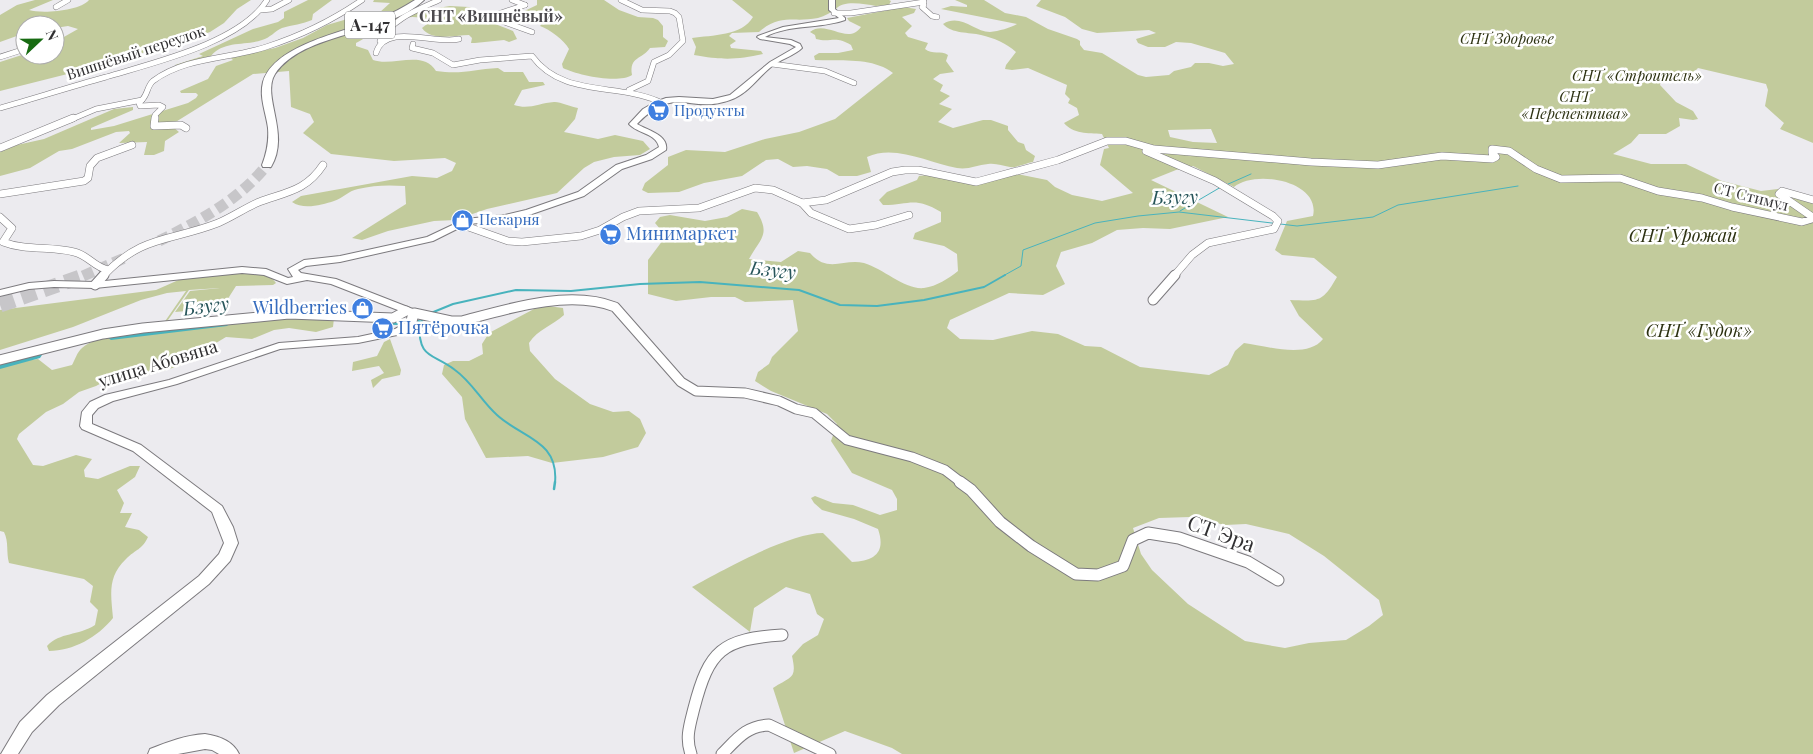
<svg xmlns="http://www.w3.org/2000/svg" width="1813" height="754" font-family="'Playfair Display',serif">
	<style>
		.green { fill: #c2cb9c; fill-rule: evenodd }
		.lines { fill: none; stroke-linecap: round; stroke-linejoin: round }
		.stream-far2 { stroke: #48b3bd; stroke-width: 1 }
		.stream-far1 { stroke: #48b3bd; stroke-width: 2 }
		.stream { stroke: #48b3bd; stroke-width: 2.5 }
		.river { fill: #48b3bd; fill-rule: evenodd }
		.trunk-tunnel-far1 { stroke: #c7c6c9; stroke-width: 11; stroke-dasharray: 11 5.5; stroke-linecap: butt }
		.trunk-tunnel { stroke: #c7c6c9; stroke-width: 15; stroke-dasharray: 15 8; stroke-linecap: butt }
		.minor-far3-casing { stroke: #7c7a7e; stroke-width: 6 }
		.minor-far2-casing { stroke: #7c7a7e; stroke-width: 8 }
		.minor-far1-casing { stroke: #7c7a7e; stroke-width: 11 }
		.minor-casing { stroke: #7c7a7e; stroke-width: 13 }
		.tertiary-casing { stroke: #7c7a7e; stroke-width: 2 }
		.trunk-casing { stroke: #7c7a7e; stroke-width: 2 }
		.minor-far3 { stroke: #fff; stroke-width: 5 }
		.minor-far2 { stroke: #fff; stroke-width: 7 }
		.minor-far1 { stroke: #fff; stroke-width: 9 }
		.minor { stroke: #fff; stroke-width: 11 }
		.tertiary { fill: #fff; fill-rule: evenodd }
		.trunk { fill: #fff; fill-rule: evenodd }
		.labels { text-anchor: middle; stroke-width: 5; stroke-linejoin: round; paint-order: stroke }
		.far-park-label { font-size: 15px; font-style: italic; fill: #2c3111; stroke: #fff }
		.far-street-label { font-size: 15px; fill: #313032; stroke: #fff }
		.far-shop-label { font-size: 15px; fill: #366cbe; stroke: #fff; text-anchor: start }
		.far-neighbourhood-label { font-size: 16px; font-weight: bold; fill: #4c4a4e; stroke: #fff }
		.shield { fill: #fff; stroke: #6f6e70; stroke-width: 1 }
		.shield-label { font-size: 16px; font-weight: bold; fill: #313032 }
		.shop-label { font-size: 18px; fill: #366cbe; stroke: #fff; text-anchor: start }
		.park-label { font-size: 18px; font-style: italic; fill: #2c3111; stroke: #fff }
		.street-label { font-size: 18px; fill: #313032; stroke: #fff }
		.water-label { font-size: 19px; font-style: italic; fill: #27555a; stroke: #fff }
		.near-street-label { font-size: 21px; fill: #313032; stroke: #fff }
	</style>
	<rect width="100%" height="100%" fill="#ecebef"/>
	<g class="green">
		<path d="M35,0h18l-24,10c13,4 51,1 60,-10h162l-14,9 -13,14 -14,9 -37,14 -19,3 -35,12 -119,30v-29l25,-8 30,1v-13l23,-13 -10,-3 -13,2v-3h-30v8l-25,9v-27l17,-10z"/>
		<path d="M308,0h24l-19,14 -1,6c-9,4 -20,5 -30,8 -7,3 -12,10 -20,12 -16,6 -38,0 -51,16l-30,9h-6l28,-9 -4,-2 54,-25 25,-7 6,-4v-6z"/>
		<path d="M374,0h49l-8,7 10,3 25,-4 19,1 7,3 14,12 23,9 4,8 -8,3 -5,-2 -29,3h-4l1,-5 -3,-3c-15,0 -37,7 -47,-7l5,-4v-4c-26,-11 -49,12 -71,23v3l12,4 5,10c20,7 50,-11 63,11 26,4 38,-2 62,-3l6,4h19l6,10h14l2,3 -23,5 -8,15c15,5 25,-2 40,-3 4,-1 18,5 24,6l-3,11 -11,13 34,7 17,-4 28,6 7,8 -10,6 -26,2 -20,5 -10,6 -27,25 -70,16 -32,11 -21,1 -46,10 -26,9 -10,-2 54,-34 -1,-18c-16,-1 -31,-1 -47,3 -10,2 -15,9 -24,12 -12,4 -31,9 -42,1l9,-6 111,-20 25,2 15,-7 4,-8 -11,-5 -51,3 -63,-7 -28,-21 11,-11 -4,-8 -19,-7 -2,-36 -36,3 -79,49 -1,4 6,5 -14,9 -1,10 -10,4h-10l3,-13 -28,1 11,-10 -1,-2 -13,1 -44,17 -13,2 -29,17 -30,8v-24l17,-7 27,-6 70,-30 19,-2v3l-42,18v2l23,-4 74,-23 8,-5 2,-3 -2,-2h-15l-1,-2 28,-12 8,-13 17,-6 -3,-3 45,-9 28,-10 24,-13 17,-5 12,-7h23l11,-10 -17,-1z"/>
		<path d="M537,0h67l15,10 19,7 15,1 5,2 5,6v11l5,4 -3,6 -15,1c-8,12 -21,8 -18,27 -14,9 -55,0 -69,-7l-1,-4 7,-15c-5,-9 -20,-20 -29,-23l7,-8 -28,-2 -1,-2 19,-9z"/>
		<path d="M732,0h157l2,1 -2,4c-4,0 -9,1 -13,1 -12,-2 -33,-6 -40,3 -5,3 -11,7 -18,9 -24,5 -37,-5 -59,14l-27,1 -3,3 7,5 -6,4 1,3 30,3 2,3c-26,6 -42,6 -69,1l2,-8 -4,-9c20,-3 50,-2 61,-21z"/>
		<path d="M955,0h29l21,13 21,4 22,12 29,10 3,2v4l4,5 18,3 36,22 8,2 23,-2 5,-4 17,-4 4,-4h14l14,3 11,-2 -9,-11 -34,-10 -15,-1 -11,5h-17l-10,-4 -2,-4 20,-6 -7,-3 -52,3 -15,-4 -17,-12 -29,-11 5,-6h772v143l-33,-14 4,-6 -19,-17 3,-16 -2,-6 -68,-16c-10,11 -22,8 -37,13l-1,4 16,17 17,9 5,8 -5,1 -14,-2 1,8 -14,8h-27l-8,9 -18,11 38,10h35l36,17 39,10 17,-2 11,1 24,8v556h-911l-10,-6 -47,-17 -51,22 -21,-65c19,-12 24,-9 19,-32l11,-12 15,-9 6,-16 -7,-5 -7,-20 -24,-7 -32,21 -4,24 -58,-45c31,-17 97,-54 131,-54l29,29c23,-1 34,-10 26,-33l-24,-10 -32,-9 -8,-7 -3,-5 4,-2 18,7 20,2 27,10 17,-5v-11l-5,-9 -40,-17 -21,-32 6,-17 -10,-10 -56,-23 -16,-10 3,-9 11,-8 3,-7 26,-26 -5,-31 -48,2 -10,-5h-24l-35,4 -28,-7v-34l18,-24 -11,-13 5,-6 10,-2 35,6 22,-4 15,-8 15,3c14,23 3,27 -8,47l32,3 17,-11 12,2c18,21 34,5 54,10 20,6 41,27 60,25 13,-2 24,-9 34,-17l-1,-17 -13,-8 -31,-7 2,-6 26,-11v-10c-27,-16 -31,-7 -58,-7l-4,-5 8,-8 30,-12 2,-4 9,-1 46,10 43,-11 30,6 8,7 17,8 30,6 31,-8 -33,-28 4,-16 5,-1 -7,-14c-14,-1 -29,0 -38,-11l15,-8 -2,-7 -9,-5 2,-4 -5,-5 2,-9 -39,-17 -16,2 -7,-1 1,-4 10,-13c-10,-9 -22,-14 -35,-17 -12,-3 -29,-1 -38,-11 18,-11 31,8 47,8 9,-1 20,-4 27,-8l-76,-15 10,-3 16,1v-2zM1211,129l6,14 -24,-1 -23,-5 -2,-7zM1193,166l41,21c21,-18 87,-6 79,29l-26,5 -12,29 7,5 32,3 23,19c-15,26 -18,24 -47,23l9,16 24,23c-15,20 -57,7 -79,4l-9,8 -7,14 -19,10 -69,-8 -39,-20 -16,-1 -27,-12 -26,-3 -39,9 -33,-1 -13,-11 3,-8 59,-27 34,2 22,-11 -9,-18 5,-14 31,-9 25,-13 26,-2 27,1 58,-12 -77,-37 25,-10zM1190,517l35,8 21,-1 43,10 35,22 55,44 4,15 -14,11 -23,14 -37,3 -24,5 -40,-7 -57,-37 -36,-34 -11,-16 -8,-26 26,-10z"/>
		<path d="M904,7l12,2 -2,4 -12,4 10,9 -7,7 3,4 20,6 -3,6c7,6 16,1 23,6l-2,6 8,11 -14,2 -7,5 10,6 -3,6 10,5 -11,8 13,5 -14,13 15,6 30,-8h8l17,6v4l10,12 6,2 2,6 9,6 -2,6c-7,1 -17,6 -23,5 -8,-1 -13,-4 -22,-3 -11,1 -20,6 -31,4 -28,-5 -62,-24 -90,-11l4,15 -14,4h-18l-12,-7 -20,-3 -14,1 -15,-8 -12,1 -24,16 -38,7 -25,9 -31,1 -6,-3 3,-7 23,-18v-8l18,-7 39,2 40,-13 34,-7 36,-13 58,-46c-20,-16 -53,-12 -78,-13l-1,-4 5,-3h19l15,-3 -2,-5c-16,-10 -20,-2 -35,-6l-1,-4 -5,-3c16,-13 38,14 51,-5l-12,-6 -2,-3z"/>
		<path d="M238,273c13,0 30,-2 38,10l-3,2 -37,1 -14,22 -47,4 15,-21 30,-3 -31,2 -28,40 122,-15 51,3 -1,9 -17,5 -27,-4 -15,2 -22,9 -26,-2 -10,6 -16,16 -37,12 -16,3 -14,-3 -16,4 -21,11 -17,6 -16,12 -17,8 -27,22 -2,5 16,26 10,1 33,-11 16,4 -8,11 1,7 13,2 32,-13h10l-5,11 -18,13 7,13 -4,10h12l-7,14 14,3 9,7c-6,13 -12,12 -22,22 -19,18 -15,36 -13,59 -15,19 -40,33 -64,33l-2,-5c13,-14 31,-10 48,-21l3,-15 -8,-8 3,-16 -9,-7 -75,-16c-3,-11 0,-21 -5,-31l-4,-1v-167l38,-5 14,11 20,-5c3,-5 5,-13 10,-17 16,-14 56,-15 77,-18l27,-39 -19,2 -26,7 -68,27 -73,23v-40l156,-20 27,-12z"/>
		<path d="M548,306l15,2 1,7c-12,11 -26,14 -35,28l1,8 25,28 35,25 23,8 16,-1 11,8 6,14 -8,14 -35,10 -51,6 -24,-7 -42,2 -21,-39 -3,-22 -20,-23 2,-9 9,-4h16l14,-7 -1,-10 7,-11 45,-24z"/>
		<path d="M390,339l11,31 -1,5 -18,4 -9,9 -2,-8 13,-7 -5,-7 -27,5 1,-9 24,-6 7,-14z"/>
	</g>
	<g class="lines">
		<g class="stream-far2">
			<path d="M1226,185l25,-11"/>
			<path d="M1180,211l41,-24"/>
			<path d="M1003,276l18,-10 2,-16 72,-27 43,-7 41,-4 118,14 76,-9 25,-12 120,-19"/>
		</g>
		<g class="stream-far1">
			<path d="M431,313l22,-9 63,-14 55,1 69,-7 60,-2 99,8 41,15 37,1 47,-6 60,-13 21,-12"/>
			<path d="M425,318l-6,5c0,37 12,29 36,47 17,12 27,32 42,45 25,23 62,25 58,68"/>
		</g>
		<path class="stream" d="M554,489l1,-7"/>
		<g class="river">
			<path d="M379,319l40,1 6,3 -6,3 -44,-2 -2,-2 2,-2z"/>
			<path d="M223,321l6,3 -2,2 -116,14 -6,-4 6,-4z"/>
			<path d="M36,351l6,4 -2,3 -40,11v-8z"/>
		</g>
		<g class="trunk-tunnel-far1">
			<path d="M159,241c40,-20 79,-40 108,-76"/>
			<path d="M83,276l44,-19"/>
		</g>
		<path class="trunk-tunnel" d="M0,305l86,-30"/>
		<defs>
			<g id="minor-far3">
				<path d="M512,0l13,5"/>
				<path d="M621,0l21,10 28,1 5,2 4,4 4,24 -14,14 -15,7 -6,19 -19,9"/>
				<path d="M923,0l1,5 -2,2 10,9 5,1"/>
				<path d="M525,5l-30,10 -2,3 39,14"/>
				<path d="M56,7l12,-7"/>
				<path d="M261,10l11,-1 17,-9"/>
				<path d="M834,13h17l73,-11"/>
				<path d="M380,41c12,-22 37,-31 59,-41"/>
				<path d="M413,44l-1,4 21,5 20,12 27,-5 52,-4c30,41 83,27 126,45"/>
				<path d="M376,53c9,-31 59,-8 83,-14"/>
				<path d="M0,57l25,-8"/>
				<path d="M772,64l53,7 29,12"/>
				<path d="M142,100l-3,3 1,3 19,-1 4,2 -8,8v5"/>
				<path d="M0,108c35,-10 70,-21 106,-31 46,-14 135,-34 161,-77"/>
				<path d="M70,120l26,-11 46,-9c6,-6 5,-14 11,-19 32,-24 76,-22 113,-34 34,-11 67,-27 96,-47"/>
			</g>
			<g id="minor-far2">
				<path d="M155,118l-1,8 27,-1 5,3"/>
				<path d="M0,148l73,-30"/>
				<path d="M1146,151l69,30 58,35 5,5 -4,8 -66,14 -16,12 -18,21"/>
				<path d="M0,194l84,-13 4,-3 2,-12 7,-8 35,-13"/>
				<path d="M802,203l9,10 38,16 27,-4 33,-10"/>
				<path d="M0,217l12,11 -9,14c23,9 47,4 71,10 14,3 20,15 34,18"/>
				<path d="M460,224l48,17 14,1 59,-6 19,-6 23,-13 16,-6 60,-3 56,-20 18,2 29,13 24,-3 66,-28 13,-2h13l58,12 82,-22 49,-19h19l28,8 157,13 67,3 64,-9 50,3 4,-2 -4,-4v-4l17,2 27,18 25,10 59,-1 38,13 44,7 30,9 70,15 10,-3 -1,-3 -32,-22 3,-3 31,9"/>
				<path d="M103,276c40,-42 66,-34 115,-53 14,-6 27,-15 41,-21 27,-10 47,-11 64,-37"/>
			</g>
			<g id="minor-far1">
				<path d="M95,285l9,-10"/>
				<path d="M1153,300l22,-25"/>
				<path d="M414,313l37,8h11c45,-12 107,-32 153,-14l66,75 15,9 49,2 34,8 17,8 18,4 33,27 65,17 33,13 17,13"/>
				<path d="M0,360l103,-26 40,-6 146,-14 104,4 13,-7"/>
			</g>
			<g id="minor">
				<path d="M960,482l11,8 29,32 31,24 45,28 22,1 25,-9 10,-26 15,-7 31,5 69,24 30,18"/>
				<path d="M691,754c-6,-16 -1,-30 3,-46 15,-58 28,-69 88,-73"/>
				<path d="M722,754c15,-15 24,-28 47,-29l61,29"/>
			</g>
			<g id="tertiary">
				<path d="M829,0h6v9l10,9v2c-25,9 -56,4 -80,17l26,3 9,4 2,4c-7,7 -18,10 -27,16 -15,10 -26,30 -45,36 -41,15 -53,-17 -93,24 10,6 32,11 29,26l-14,9 -30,10 -38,27 -52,18 -27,7 -38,3 -34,17 -93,21 -34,4 -8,4 3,3 35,6 82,32 1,2 -4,14 -13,7 -44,9 -78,6 -103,35 -64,17 -15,7 -6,7v9l49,21 81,61 11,21 5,16 -8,18 -21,23 -150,121 -27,27 -14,22h-17l19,-32 27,-27 152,-119 20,-22 5,-11 -12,-31 -79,-61 -51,-22 -2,-3 2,-14 8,-10 15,-7 64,-15 110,-37 79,-6 37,-8 11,-6 2,-9 -77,-30 -24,-4 -20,4 -23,-9 -22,-2 -147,15 -41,-1 -25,2 -29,7v-6l29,-7 25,-2 41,1 147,-15 24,2 22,9 5,-1 -5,-8 16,-9 36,-4 87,-19 38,-18 40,-4 21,-5 52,-18 38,-27 30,-10 13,-8c-3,-14 -21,-13 -30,-23l14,-15 12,-7 11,-4 13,-1 34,2 17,-4 40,-33 26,-15 -6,-3 -30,-5 -3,-2 1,-1 25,-9 56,-9 -10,-8z"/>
				<path d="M205,734c14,2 28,7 34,20h-20l-7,-4 -7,-1 -27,5h-30l2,-5c18,-7 36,-14 55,-15z"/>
			</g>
			<path id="trunk" d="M415,0h9c-37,36 -120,31 -149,74 -14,22 16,60 -4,93h-8l-1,-2c5,-13 7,-24 6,-37 -2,-15 -9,-31 -5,-46 11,-38 85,-51 118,-64 12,-5 23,-11 34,-18z"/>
		</defs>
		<use href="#minor-far3" class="minor-far3-casing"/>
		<use href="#minor-far2" class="minor-far2-casing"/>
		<use href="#minor-far1" class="minor-far1-casing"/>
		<use href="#minor" class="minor-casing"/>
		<use href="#tertiary" class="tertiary-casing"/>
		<use href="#trunk" class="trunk-casing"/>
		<use href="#minor-far3" class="minor-far3"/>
		<use href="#minor-far2" class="minor-far2"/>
		<use href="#minor-far1" class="minor-far1"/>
		<use href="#minor" class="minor"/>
		<use href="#tertiary" class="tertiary"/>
		<use href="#trunk" class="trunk"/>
	</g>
	<defs>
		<symbol id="supermarket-disc" viewBox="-11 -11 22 22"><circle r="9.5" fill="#3f7fe0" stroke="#fff"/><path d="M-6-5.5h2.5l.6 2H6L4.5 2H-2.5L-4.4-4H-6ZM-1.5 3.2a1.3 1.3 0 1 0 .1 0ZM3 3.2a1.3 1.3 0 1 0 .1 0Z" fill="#fff"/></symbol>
		<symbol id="shop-disc" viewBox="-11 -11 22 22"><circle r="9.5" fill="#3f7fe0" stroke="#fff"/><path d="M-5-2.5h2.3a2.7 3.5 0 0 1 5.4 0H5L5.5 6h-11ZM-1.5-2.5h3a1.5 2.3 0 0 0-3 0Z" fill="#fff"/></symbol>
	</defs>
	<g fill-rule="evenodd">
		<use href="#supermarket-disc" x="646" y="98" width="25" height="25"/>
		<use href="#shop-disc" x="450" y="208" width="25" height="25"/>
		<use href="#supermarket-disc" x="598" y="222" width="25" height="25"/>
		<use href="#shop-disc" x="350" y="296" width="25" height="25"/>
		<use href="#supermarket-disc" x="370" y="316" width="25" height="25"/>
	</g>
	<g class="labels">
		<g class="far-park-label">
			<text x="1507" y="44">СНТ Здоровье</text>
			<text x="1637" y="81">СНТ «Строитель»</text>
			<text x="1575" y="102">СНТ<tspan x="1575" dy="17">«Перспектива»</tspan></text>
		</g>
		<g class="far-street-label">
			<text transform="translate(136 53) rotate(-18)" y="5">Вишнёвый переулок</text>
			<text transform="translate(1751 197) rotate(14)" y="5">СТ Стимул</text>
		</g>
		<g class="far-shop-label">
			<text x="674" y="116">Продукты</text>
			<text x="479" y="225">Пекарня</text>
		</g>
		<g class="far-neighbourhood-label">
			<text x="491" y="22">СНТ «Вишнёвый»</text>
		</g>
		<rect class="shield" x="345" y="11.5" width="50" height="27" rx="4"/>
		<g class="shield-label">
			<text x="370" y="31">А-147</text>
		</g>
		<g class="shop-label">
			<text x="626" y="240">Минимаркет</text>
			<text x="347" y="314" text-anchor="end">Wildberries</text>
			<text x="398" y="334">Пятёрочка</text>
		</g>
		<g class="park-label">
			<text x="1683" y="242">СНТ Урожай</text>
			<text x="1699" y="337">СНТ «Гудок»</text>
		</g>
		<g class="street-label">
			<text transform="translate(158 364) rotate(-17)" y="6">улица Абовяна</text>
		</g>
		<g class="water-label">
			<text transform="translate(1175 197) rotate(-1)" y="7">Бзугу</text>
			<text transform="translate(773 270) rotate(6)" y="7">Бзугу</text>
			<text transform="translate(206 306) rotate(-7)" y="7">Бзугу</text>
		</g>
		<g class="near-street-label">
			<text transform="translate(1221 534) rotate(20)" y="7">СТ Эра</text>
		</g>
	</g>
	<g transform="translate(40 40) rotate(68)"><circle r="24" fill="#ffffff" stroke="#adacad"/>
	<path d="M0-4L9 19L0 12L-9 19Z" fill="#176b12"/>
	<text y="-8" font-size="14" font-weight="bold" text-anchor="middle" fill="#313032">N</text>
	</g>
</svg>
